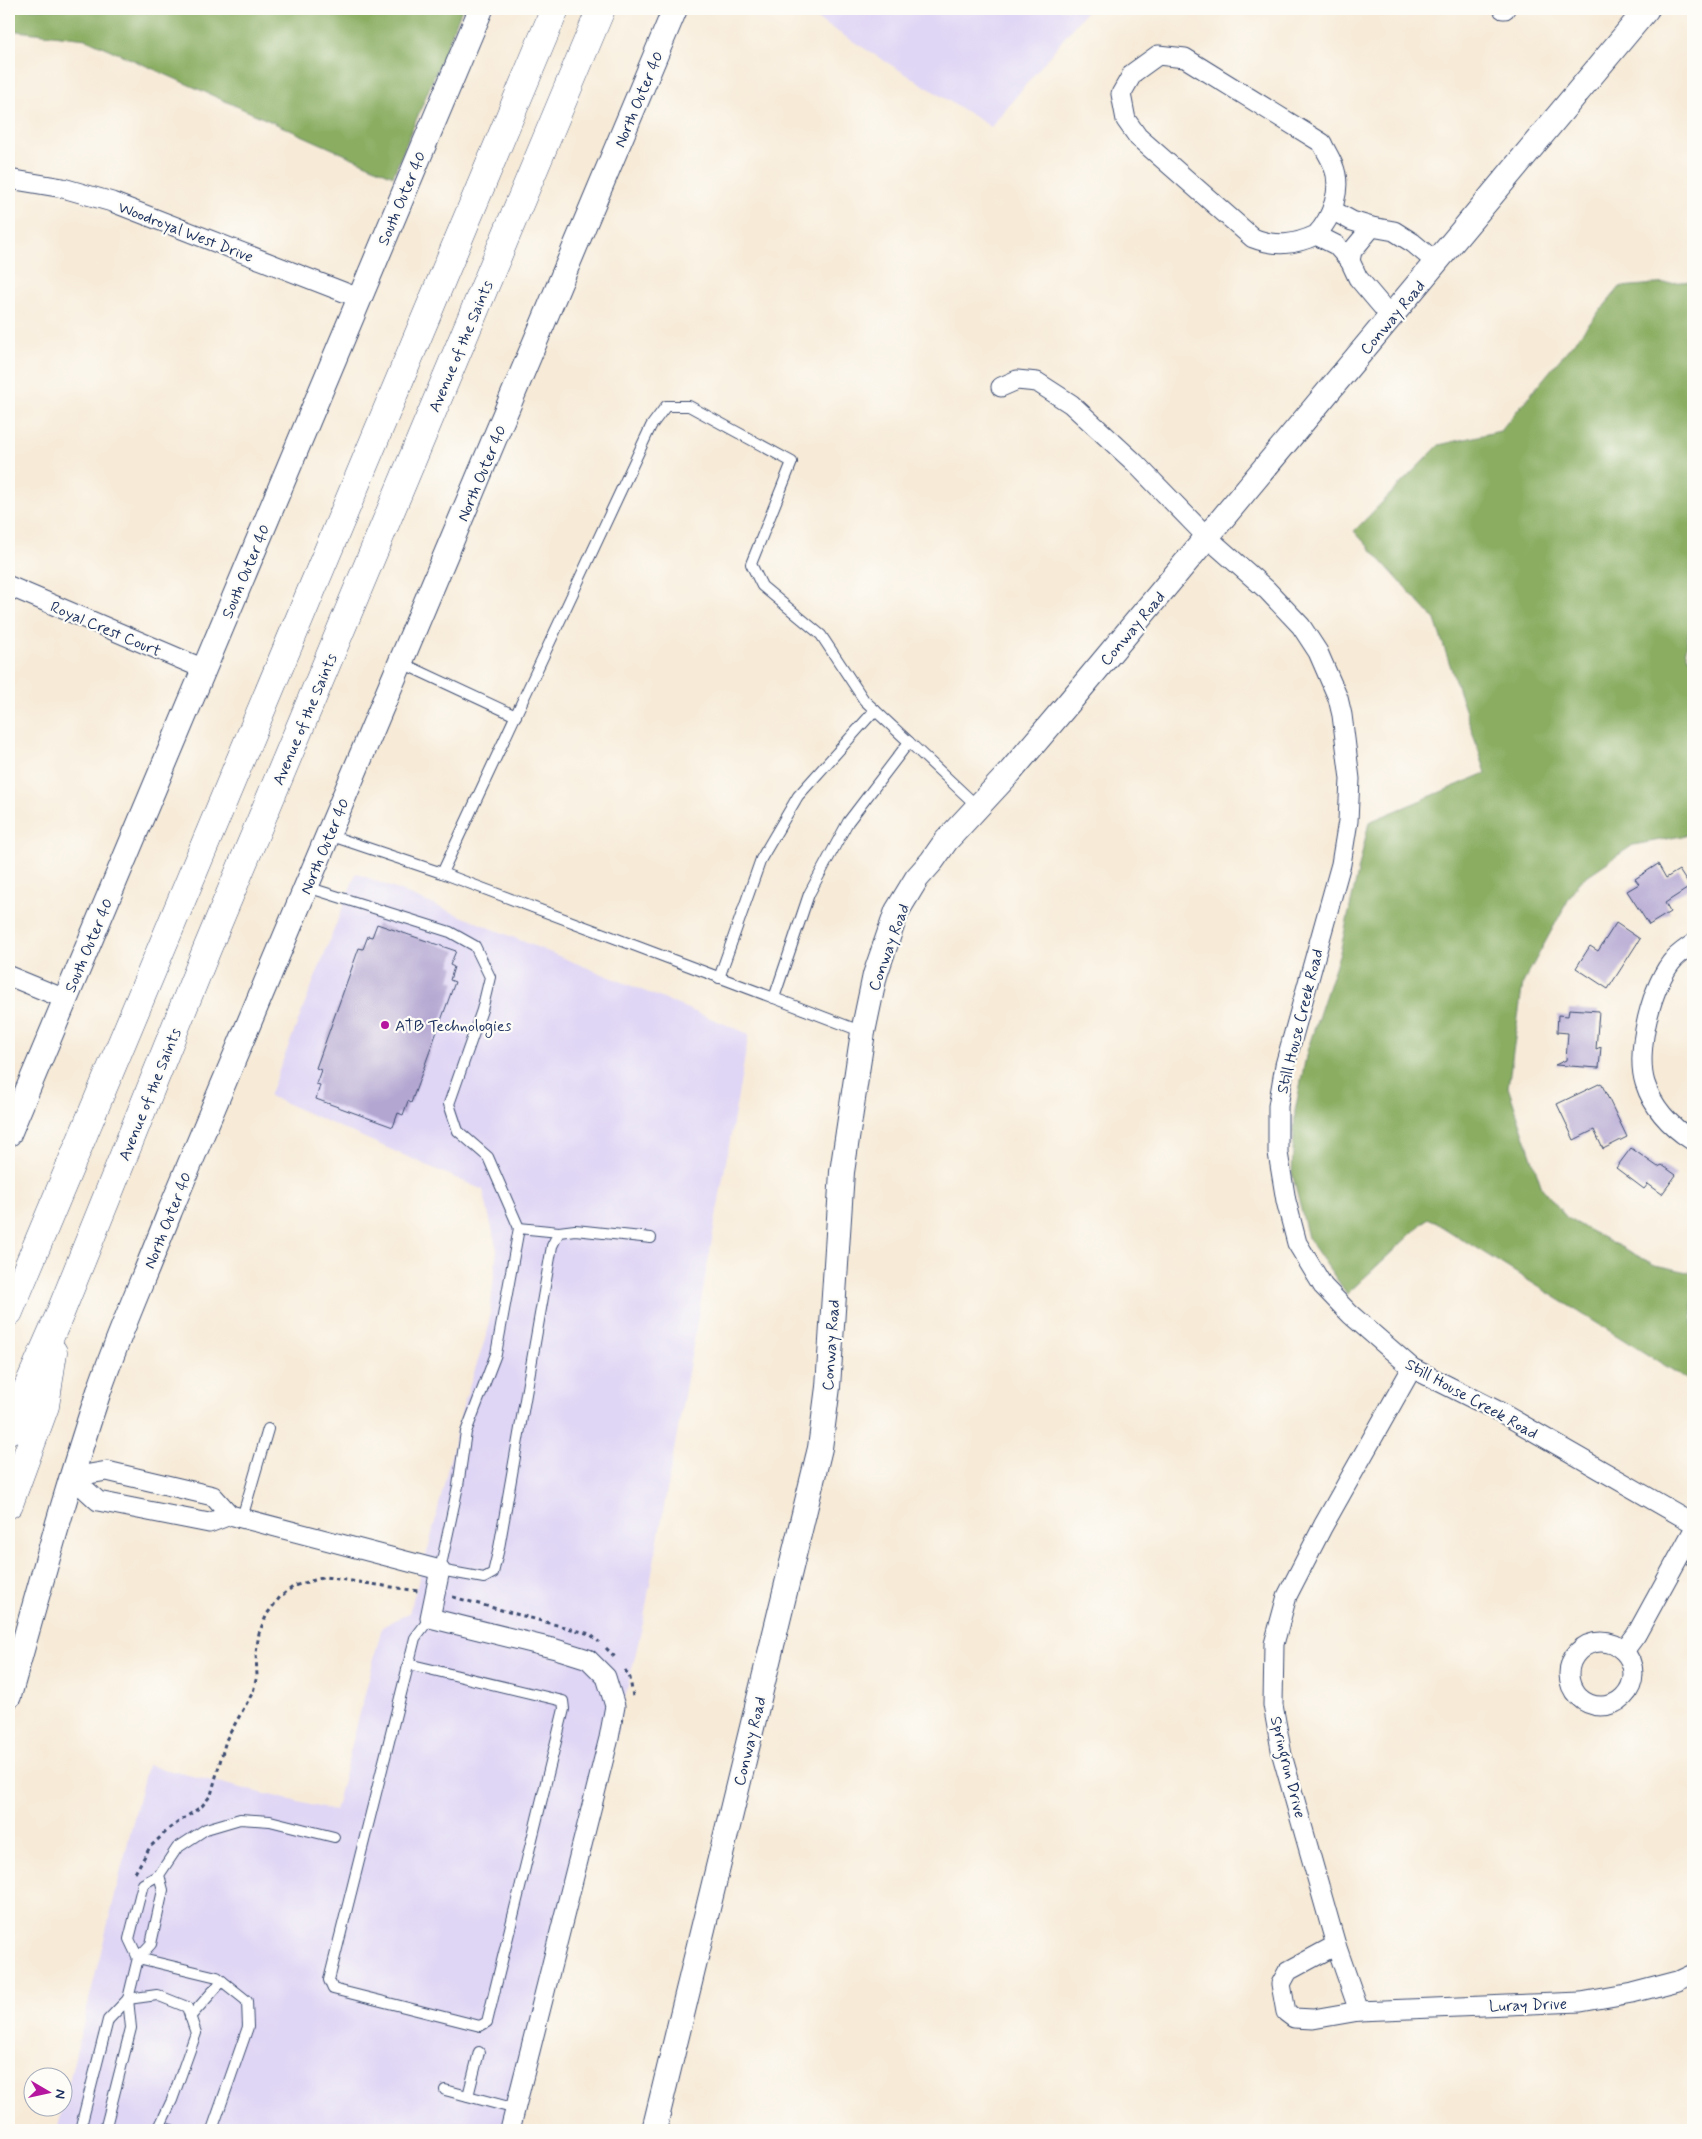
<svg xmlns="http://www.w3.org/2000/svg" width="1702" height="2139" font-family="Mynerve,sans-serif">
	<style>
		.built { fill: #dfd5f5 }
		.forest { fill: #8aad62; stroke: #526e60 }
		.building { fill: #b3a6d1 }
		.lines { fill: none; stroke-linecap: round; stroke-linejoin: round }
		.service-casing { stroke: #3c4b70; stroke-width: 12 }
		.minor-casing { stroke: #3c4b70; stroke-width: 21 }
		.tertiary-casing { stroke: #3c4b70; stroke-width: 26 }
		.motorway-casing { stroke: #3c4b70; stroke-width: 29 }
		.path { stroke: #3c4b70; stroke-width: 3; stroke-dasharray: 4 4; stroke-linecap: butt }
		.service { stroke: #fff; stroke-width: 10 }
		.minor { stroke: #fff; stroke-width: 19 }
		.tertiary { stroke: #fff; stroke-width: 24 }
		.motorway { stroke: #fff; stroke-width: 28 }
		.poi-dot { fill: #b5179e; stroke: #fdfcf7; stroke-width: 2 }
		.labels { text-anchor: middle; stroke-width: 4.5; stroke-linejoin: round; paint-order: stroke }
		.street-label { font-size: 16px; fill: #1b2f5e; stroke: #fdfcf7 }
		.poi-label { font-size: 16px; fill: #1b2f5e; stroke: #fdfcf7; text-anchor: start }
	</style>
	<rect width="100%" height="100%" fill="#fdfcf7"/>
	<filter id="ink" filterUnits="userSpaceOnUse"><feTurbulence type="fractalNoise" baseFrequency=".02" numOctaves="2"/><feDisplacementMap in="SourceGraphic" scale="10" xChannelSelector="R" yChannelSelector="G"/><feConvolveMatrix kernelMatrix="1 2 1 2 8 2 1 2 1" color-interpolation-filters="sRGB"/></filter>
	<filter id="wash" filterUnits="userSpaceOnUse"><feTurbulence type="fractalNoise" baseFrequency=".0096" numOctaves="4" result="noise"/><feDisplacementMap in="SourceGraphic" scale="20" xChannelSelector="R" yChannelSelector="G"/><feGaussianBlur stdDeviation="1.12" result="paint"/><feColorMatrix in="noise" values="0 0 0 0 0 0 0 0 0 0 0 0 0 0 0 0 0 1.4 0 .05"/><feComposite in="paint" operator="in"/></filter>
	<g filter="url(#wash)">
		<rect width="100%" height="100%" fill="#f7ebd8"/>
		<g class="built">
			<path d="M801,9h287l-97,118z"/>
			<path d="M356,873l393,161 -106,589 -122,507h-464l90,-365 188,46 47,-184 27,-14 21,-71 33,-136 25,-76 9,-80 -14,-60 -214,-94z"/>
		</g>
		<g class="forest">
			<path d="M9,9h453l-69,167 -307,-137 -77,-9z"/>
			<path d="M1693,281v321l-7,48 7,16v168l-60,11 -55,37 -55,101 -15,104 34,101 26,31 87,46 38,8v110l-265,-165 -81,76 -39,-56 -16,-65 3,-62 12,-60 33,-99 29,-130 117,-49 -51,-153 -81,-89 85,-86 61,-14 120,-144z"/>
		</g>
		<g id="blocks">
			<g class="building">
				<path d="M1658,864l8,14 13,-8 11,17 -25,16 5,9 -21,13 -22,-34 12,-7 -4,-5z"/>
				<path d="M1616,923l24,16 -32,50 -32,-21 14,-22 8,5z"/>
				<path d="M377,924l79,27 -6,14 4,2 -4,13 5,2 -44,121 -3,-2 -5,14 -5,-2 -5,14 -77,-28 4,-14 -4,-1 5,-14 -5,-2 43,-120 4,1 5,-13 4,1z"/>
				<path d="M1569,1009l30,2 -3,38 5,-2 -2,21 -44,-3 11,-5 2,-27 -11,-1 1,-17 10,1z"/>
				<path d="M1601,1083l26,54 -24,12 -9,-19 -20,10 -17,-36z"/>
				<path d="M1631,1148l27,19 4,-2 14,10 -14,19 -14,-10 -4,5 -28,-21z"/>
			</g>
		</g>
	</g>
	<g filter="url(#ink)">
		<use href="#blocks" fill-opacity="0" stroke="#3c4b70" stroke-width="1"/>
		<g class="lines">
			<defs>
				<g id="service">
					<path d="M402,663l114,53"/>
					<path d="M329,835l113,38"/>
					<path d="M307,887l143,45 25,14 15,31 -8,33 -33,94 9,27 30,26 31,71"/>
					<path d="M719,978l42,-119 37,-63 77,-86"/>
					<path d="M774,998l-332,-125 209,-447 15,-20h23l103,56 -41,102 11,22 59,49 43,65 45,42"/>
					<path d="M863,1032l-89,-34 35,-104 39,-72 61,-80 68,64"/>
					<path d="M559,1232l-40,-4 -23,126 -30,78 -8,54 -18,84 44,8 9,-5 6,-25 53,-302 7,-14 16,-2 76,8"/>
					<path d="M242,1518l26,-89"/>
					<path d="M408,1664l155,37 1,8 -77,313 -7,4 -147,-37 -4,-9 86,-342 15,-20"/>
					<path d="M159,1875l4,15 -12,54 -13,14 -9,-19 14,-55 16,-9 18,-27 29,-19 34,-10 30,2 64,16"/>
					<path d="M190,2017l32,-36"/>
					<path d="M445,2090l71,19"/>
					<path d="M468,2096l11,-44"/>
					<path d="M159,2127l13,3"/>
					<path d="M80,2130l28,-110 20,-21 29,-4 30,12 9,26 -24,67 -14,30"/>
					<path d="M105,2130l26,-102 -3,-29 10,-41 79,19 30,24 1,26 -36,103"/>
				</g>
				<g id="minor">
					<path d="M1503,9h2"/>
					<path d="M9,179l54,9 49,14 247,96"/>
					<path d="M1332,210l20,11 20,6 22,4 19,12 24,20"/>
					<path d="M1316,235c16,-17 27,-47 17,-70 -3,-8 -8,-15 -11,-22l-137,-85 -27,-3 -25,18 -12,21 5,26 12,17 115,101c23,9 41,7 63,-3l20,10 14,16 8,17 33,39"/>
					<path d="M1350,261l2,-10 20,-24"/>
					<path d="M1001,387l16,-7 20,2 34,22 64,59 73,75 59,52 34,36 17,26 20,46 4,17 8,64 -2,42 -7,43 -56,201 -7,41v47l8,48 11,42 26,43 27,28 62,54 88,44 193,111"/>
					<path d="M9,586l195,83"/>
					<path d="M1693,944c-6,4 -13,9 -18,14 -23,24 -40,93 -30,125 8,25 26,44 48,58"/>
					<path d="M9,976l56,23"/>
					<path d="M107,1471l106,25 17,19 -21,8 -111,-22 -26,-24z"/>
					<path d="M230,1515l210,55 -10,48 126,31 32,10 18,18 9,29 -6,32 -99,392"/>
					<circle cx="1601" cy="1674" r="32"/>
					<path d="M1624,1651l12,-16 57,-104"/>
					<path d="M1336,1945l-48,26 -7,13 5,28 8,6 19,1 46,-8 222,-9 51,-9 46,-12 15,-7"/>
					<path d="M1359,2011l-23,-66 -54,-190 -9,-50 1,-61 13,-48 36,-70 89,-158"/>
				</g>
				<g id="tertiary">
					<path d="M9,1134l472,-1125"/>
					<path d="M9,1696c29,-102 56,-204 90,-305 21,-61 48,-120 71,-180l505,-1202"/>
					<path d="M654,2130l166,-682 8,-61 14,-215 21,-140 12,-57 22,-64 20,-33 15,-17 14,-20 65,-70 61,-72 575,-690"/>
				</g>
				<g id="motorway">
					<path d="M9,1312l546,-1303"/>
					<path d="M9,1430l50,-114 148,-367 394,-940"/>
					<path d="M9,1504l36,-98 8,-54"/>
				</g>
			</defs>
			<use href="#service" class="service-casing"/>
			<use href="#minor" class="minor-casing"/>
			<use href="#tertiary" class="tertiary-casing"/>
			<use href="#motorway" class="motorway-casing"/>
			<g class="path">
				<path d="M453,1597l137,37 9,8"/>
				<path d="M606,1648l11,11"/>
				<path d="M625,1670l5,8 3,19"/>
				<path d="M135,1873l15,-26 20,-19 32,-22 9,-11 15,-55 27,-48 4,-16 -1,-23 3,-20 8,-19 13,-17 14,-11 31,-9 93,14"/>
			</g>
			<use href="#service" class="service"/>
			<use href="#minor" class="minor"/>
			<use href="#tertiary" class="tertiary"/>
			<use href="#motorway" class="motorway"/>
		</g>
	</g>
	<circle class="poi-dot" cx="385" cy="1025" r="5"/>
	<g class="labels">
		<g class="street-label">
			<text transform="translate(638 99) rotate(-67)" y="6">North Outer 40</text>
			<text transform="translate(401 198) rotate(-67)" y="6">South Outer 40</text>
			<text transform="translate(186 231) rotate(21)" y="6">Woodroyal West Drive</text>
			<text transform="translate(1392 317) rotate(-50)" y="6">Conway Road</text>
			<text transform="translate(460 346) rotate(-67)" y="6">Avenue of the Saints</text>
			<text transform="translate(481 473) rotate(-67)" y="6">North Outer 40</text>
			<text transform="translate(245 571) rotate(-67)" y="6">South Outer 40</text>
			<text transform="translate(106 628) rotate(23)" y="6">Royal Crest Court</text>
			<text transform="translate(1132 628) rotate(-50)" y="6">Conway Road</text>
			<text transform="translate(304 719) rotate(-67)" y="6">Avenue of the Saints</text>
			<text transform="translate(324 846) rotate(-67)" y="6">North Outer 40</text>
			<text transform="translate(88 945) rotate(-67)" y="6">South Outer 40</text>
			<text transform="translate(888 947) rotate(-70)" y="6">Conway Road</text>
			<text transform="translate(1299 1021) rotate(-76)" y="6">Still House Creek Road</text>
			<text transform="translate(149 1094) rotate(-68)" y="6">Avenue of the Saints</text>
			<text transform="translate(167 1220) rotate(-68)" y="6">North Outer 40</text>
			<text transform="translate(830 1345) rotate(-86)" y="6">Conway Road</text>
			<text transform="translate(1472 1398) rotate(29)" y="6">Still House Creek Road</text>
			<text transform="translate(749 1741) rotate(-76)" y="6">Conway Road</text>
			<text transform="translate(1289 1767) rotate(76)" y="6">Springrun Drive</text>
			<text transform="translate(1528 2004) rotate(-2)" y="6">Luray Drive</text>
		</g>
		<g class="poi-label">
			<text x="395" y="1031">ATB Technologies</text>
		</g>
	</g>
	<rect width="1702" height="2139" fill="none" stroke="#fdfcf7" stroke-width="30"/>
	<g transform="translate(48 2092) rotate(99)"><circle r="24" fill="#fdfcf7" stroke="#a3aaba"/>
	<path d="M0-4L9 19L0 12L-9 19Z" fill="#b5179e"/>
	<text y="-8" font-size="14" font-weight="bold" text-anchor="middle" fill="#1b2f5e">N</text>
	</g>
</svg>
